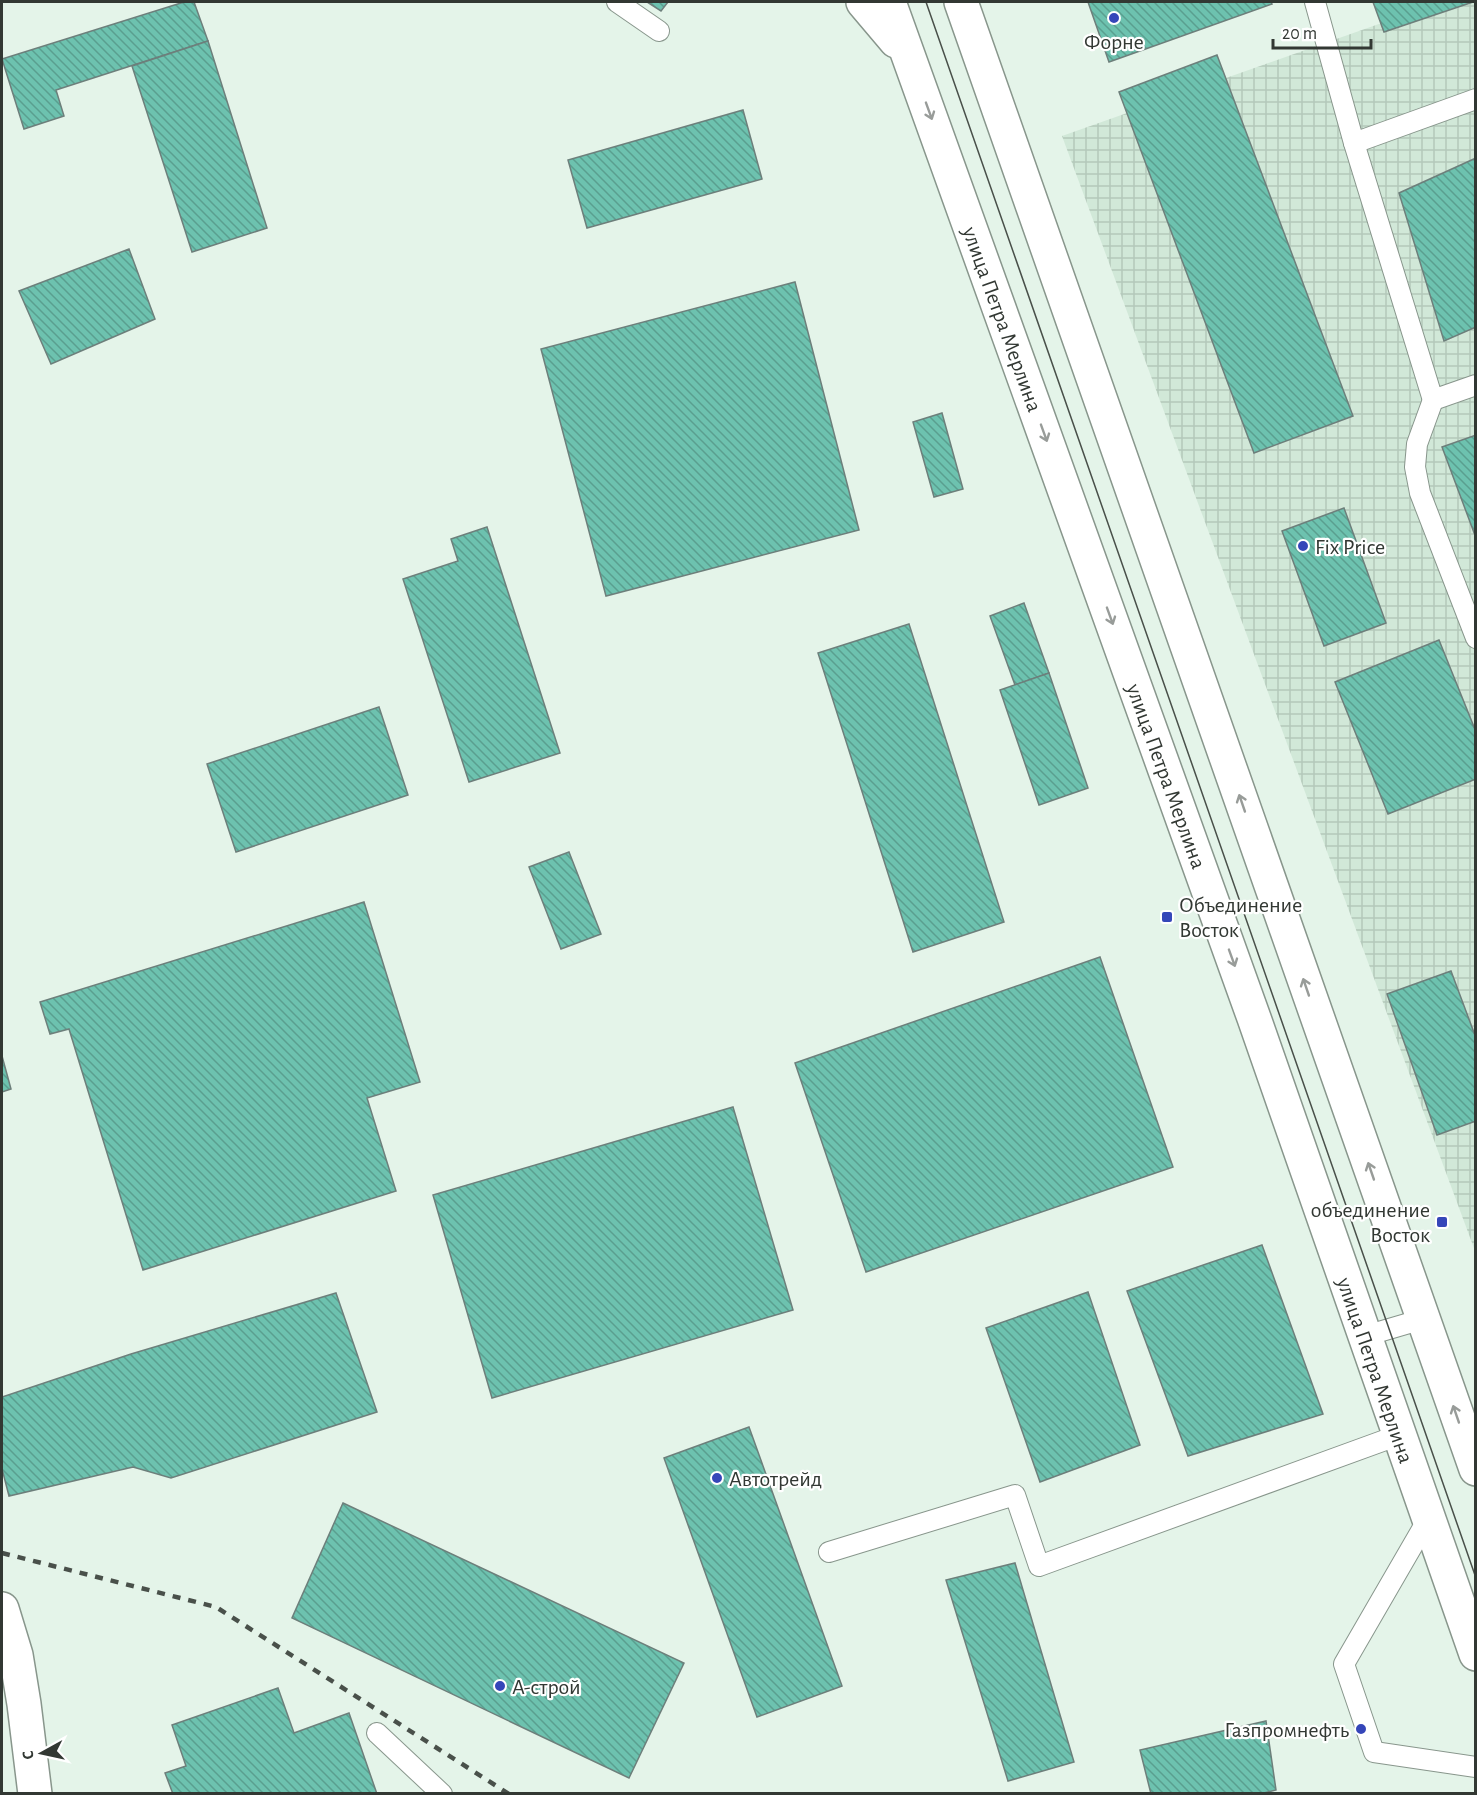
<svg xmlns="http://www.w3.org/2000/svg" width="1477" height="1795" font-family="'Alegreya Sans',sans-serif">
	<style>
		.industrial { fill: url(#industrial-grid) }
		.building { fill: url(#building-back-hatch); stroke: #6d7f7b; stroke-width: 1.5 }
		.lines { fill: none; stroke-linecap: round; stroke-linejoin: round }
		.service-casing { stroke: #88968c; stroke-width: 22 }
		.tertiary-casing { stroke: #88968c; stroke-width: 36 }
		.secondary-casing { stroke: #88968c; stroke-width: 36 }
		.service { stroke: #fff; stroke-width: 20 }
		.tertiary { stroke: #fff; stroke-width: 33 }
		.secondary { stroke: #fff; stroke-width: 33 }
		.tram { stroke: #49504a; stroke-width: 1.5 }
		.rail { stroke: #49504a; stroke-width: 4.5; stroke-dasharray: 8 8; stroke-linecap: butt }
		.oneway { stroke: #989c99 }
		.poi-dot { fill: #3546b9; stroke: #fff; stroke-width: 2 }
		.labels { text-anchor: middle; stroke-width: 4.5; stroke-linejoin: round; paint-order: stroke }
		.poi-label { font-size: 22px; fill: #323833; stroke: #fff; text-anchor: start }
		.street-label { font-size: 22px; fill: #323833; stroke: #fff }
	</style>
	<defs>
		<pattern id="industrial-grid" width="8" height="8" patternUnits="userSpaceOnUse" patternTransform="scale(1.5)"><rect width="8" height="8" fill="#d1e8d8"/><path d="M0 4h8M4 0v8" fill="none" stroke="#b4c8ba"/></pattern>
		<pattern id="building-back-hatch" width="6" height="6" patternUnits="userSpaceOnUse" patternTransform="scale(1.5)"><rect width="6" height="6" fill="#6dc2af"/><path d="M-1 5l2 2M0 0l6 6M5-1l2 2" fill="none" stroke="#5a9f8f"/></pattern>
	</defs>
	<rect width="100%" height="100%" fill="#e4f4e9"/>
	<path class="industrial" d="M1441,2h34v1249l-413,-1115z"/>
	<g class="building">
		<path d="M184,2h10l14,39 -152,49 8,26 -40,13 -22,-70z"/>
		<path d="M647,2h21l-7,9z"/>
		<path d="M1088,2h183l1,2 -163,58z"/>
		<path d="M1373,2h100l-89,30z"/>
		<path d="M208,41l59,187 -75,24 -60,-186z"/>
		<path d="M1217,55l136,361 -99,37 -135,-361z"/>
		<path d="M743,110l19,69 -175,49 -19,-68z"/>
		<path d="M1476,158v169l-32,14 -45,-148z"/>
		<path d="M129,249l26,70 -104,45 -32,-73z"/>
		<path d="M795,282l64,248 -253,66 -65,-247z"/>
		<path d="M942,413l21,76 -29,8 -21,-75z"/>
		<path d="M1476,435v103l-34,-91z"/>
		<path d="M1344,508l42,115 -62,23 -42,-115z"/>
		<path d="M487,527l73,226 -91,29 -66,-203 55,-18 -7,-22z"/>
		<path d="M1024,603l25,70 -34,12 -25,-69z"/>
		<path d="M909,624l95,298 -91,30 -95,-299z"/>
		<path d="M1439,640l37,92v47l-88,35 -53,-132z"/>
		<path d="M1049,673l39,115 -49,17 -39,-115z"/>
		<path d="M379,707l29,88 -172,57 -29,-88z"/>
		<path d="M569,852l32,82 -40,15 -32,-82z"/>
		<path d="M364,902l56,180 -53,16 29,93 -253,79 -74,-241 -19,5 -10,-32z"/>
		<path d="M1100,957l73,210 -307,105 -71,-209z"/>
		<path d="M1451,971l25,67v83l-39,14 -50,-141z"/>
		<path d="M2,1056l9,33 -9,3z"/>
		<path d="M733,1107l60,203 -301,88 -59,-203z"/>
		<path d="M1262,1245l61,169 -135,42 -61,-165z"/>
		<path d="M1088,1292l52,153 -100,37 -54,-154z"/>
		<path d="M336,1293l41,119 -206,66 -38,-11 -124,29 -7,-27v-72l129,-43z"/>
		<path d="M749,1427l93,259 -85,31 -93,-259z"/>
		<path d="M343,1503l341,160 -55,115 -337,-160z"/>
		<path d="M1015,1563l59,199 -66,19 -62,-201z"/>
		<path d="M278,1688l16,45 55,-20 28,81h-204l-8,-21 21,-7 -14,-41z"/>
		<path d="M1266,1721l10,69 -16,4h-109l-11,-44z"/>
	</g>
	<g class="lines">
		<defs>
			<g id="service">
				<path d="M617,2l42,29"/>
				<path d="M1315,2l39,141 122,-44"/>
				<path d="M1354,143l79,257 43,-15"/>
				<path d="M1433,400l-16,44 -2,23 5,26 56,145"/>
				<path d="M1365,1336l58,-17"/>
				<path d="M1428,1519l-84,145 30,88 102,15"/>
				<path d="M829,1552l186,-57 24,71 360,-131"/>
				<path d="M377,1733l65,61"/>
			</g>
			<path id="tertiary" d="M2,1609l14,46 8,49 11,90"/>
			<g id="secondary">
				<path d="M863,2l33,39"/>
				<path d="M889,2l365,1016 222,636"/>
				<path d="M961,2l515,1467"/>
			</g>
		</defs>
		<use href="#service" class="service-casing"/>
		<use href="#tertiary" class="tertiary-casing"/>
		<use href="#secondary" class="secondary-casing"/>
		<use href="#service" class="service"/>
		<use href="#tertiary" class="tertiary"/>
		<use href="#secondary" class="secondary"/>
		<path class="tram" d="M926,2l550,1576"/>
		<path class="rail" d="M2,1553l214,54 293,187"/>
	</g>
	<defs><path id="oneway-shaft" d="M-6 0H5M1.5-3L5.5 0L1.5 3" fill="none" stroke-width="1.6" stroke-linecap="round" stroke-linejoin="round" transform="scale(1.5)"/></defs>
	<g class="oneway">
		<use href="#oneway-shaft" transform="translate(929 111) rotate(70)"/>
		<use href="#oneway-shaft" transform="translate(1044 433) rotate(70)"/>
		<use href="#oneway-shaft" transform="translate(1110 616) rotate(70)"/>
		<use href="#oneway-shaft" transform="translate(1242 803) rotate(-109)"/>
		<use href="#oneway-shaft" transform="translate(1232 958) rotate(70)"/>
		<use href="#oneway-shaft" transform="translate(1306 987) rotate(-109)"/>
		<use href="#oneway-shaft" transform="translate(1371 1171) rotate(-109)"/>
		<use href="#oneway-shaft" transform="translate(1456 1414) rotate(-109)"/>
	</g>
	<g class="poi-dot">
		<circle cx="1114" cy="18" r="6"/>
		<circle cx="1303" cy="546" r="6"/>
		<rect x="1161" y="911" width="12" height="12" rx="3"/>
		<rect x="1436" y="1216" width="12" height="12" rx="3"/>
		<circle cx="717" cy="1478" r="6"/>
		<circle cx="500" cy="1686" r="6"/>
		<circle cx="1361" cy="1729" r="6"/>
	</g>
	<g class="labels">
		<g class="poi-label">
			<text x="1114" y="49" text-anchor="middle">Форне</text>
			<text x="1315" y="554">Fix Price</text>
			<text x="1179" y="912">Объединение<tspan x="1179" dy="25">Восток</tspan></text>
			<text x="1430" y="1217" text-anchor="end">объединение<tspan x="1430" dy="25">Восток</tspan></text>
			<text x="729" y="1486">Автотрейд</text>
			<text x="512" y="1694">А-строй</text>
			<text x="1349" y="1737" text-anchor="end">Газпромнефть</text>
		</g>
		<g class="street-label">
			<text transform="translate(1003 319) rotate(70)" y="8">улица Петра Мерлина</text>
			<text transform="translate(1167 776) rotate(70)" y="8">улица Петра Мерлина</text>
			<text transform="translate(1376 1370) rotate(71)" y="8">улица Петра Мерлина</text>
		</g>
	</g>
	<rect width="1477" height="1795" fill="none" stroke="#323833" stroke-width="6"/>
	<g transform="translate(42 1753) rotate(262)" stroke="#ffffff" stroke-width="4.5" paint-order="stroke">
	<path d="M0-4.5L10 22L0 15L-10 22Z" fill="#323833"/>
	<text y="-9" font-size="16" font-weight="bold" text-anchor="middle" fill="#323833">С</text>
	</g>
	<path d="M1273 39v9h98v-9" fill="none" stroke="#323833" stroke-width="3"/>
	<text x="1282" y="39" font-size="18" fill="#323833" stroke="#ffffff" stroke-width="4.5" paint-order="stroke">20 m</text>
</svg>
